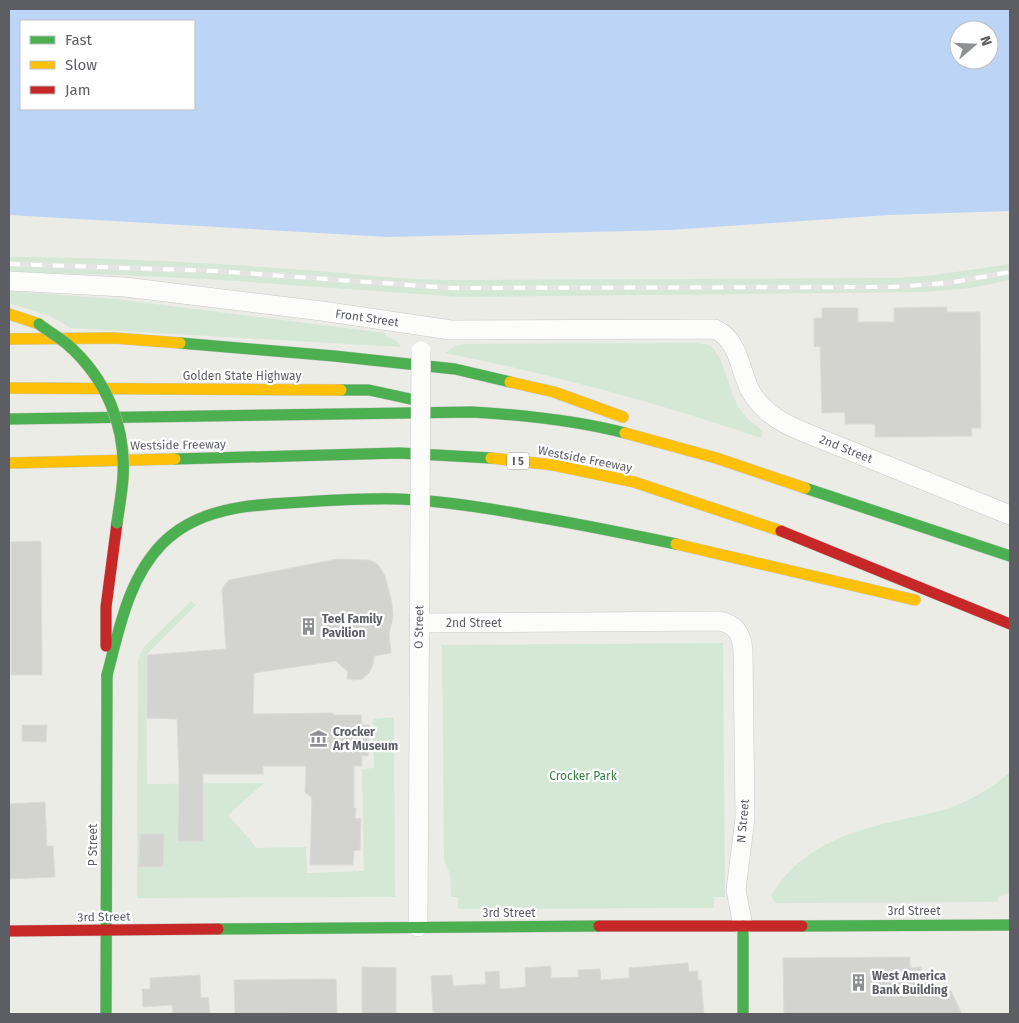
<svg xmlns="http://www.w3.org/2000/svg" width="1019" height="1023" font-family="'Fira Sans',sans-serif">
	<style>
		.green { fill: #d5e8d5 }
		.water { fill: #bcd4f5; fill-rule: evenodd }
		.building { fill: #d3d3d0; stroke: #dcdbd6 }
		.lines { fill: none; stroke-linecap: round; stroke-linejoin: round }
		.street-casing { stroke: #c8c9c7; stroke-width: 20 }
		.fast-casing { stroke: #c9c9c8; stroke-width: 12 }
		.slow-casing { stroke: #c9c9c8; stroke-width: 12 }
		.jam-casing { stroke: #c9c9c8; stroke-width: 12 }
		.street { stroke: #fcfcfb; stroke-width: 19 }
		.fast { stroke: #4caf50; stroke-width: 11 }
		.slow { stroke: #ffc107; stroke-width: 11 }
		.jam { stroke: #c62828; stroke-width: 11 }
		.rail-casing { stroke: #e4e4e3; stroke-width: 5.5 }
		.rail { stroke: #fff; stroke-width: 4; stroke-dasharray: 11; stroke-linecap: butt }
		.street-bridge-casing { stroke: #c8c9c7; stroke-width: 20; stroke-linecap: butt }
		.fast-bridge-casing { stroke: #c2bc95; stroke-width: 12; stroke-linecap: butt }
		.street-bridge { stroke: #fcfcfb; stroke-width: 19 }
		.fast-bridge { stroke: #4caf50; stroke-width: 11 }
		.labels { text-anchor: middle; stroke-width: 4.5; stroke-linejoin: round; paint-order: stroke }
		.shield { fill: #fff; stroke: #8d8e92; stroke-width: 1 }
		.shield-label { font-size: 11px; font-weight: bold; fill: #5c5e64 }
		.street-label { font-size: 12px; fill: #5c5e64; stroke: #fff }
		.poi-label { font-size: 12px; font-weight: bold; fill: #5c5e64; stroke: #fff; text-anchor: start }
		.park-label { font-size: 12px; fill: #378046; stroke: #fff }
	</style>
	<rect width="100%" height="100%" fill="#ecece6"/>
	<g class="green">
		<path d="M9,257c94,0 188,5 281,12 51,3 101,10 152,11l454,-2 39,-3 75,-11v16l-39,8 -46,4 -465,5 -254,-18 -87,-4 -110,-3z"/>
		<path d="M9,291l106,8 270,34 1,4c7,1 11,3 15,10l-330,-19 -21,-12 -41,-13z"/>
		<path d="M699,343c5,1 10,1 14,5 10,10 17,43 25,58 6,10 16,18 25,25l-2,7c-104,-35 -209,-64 -316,-85l10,-7 11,-2z"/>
		<path d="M191,601l5,4 -50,50 1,129 117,-1 -36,32 29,33 49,-1 1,26 57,-2 -2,-102 12,-1 -1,-49 21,-2 1,180 -258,1 1,-238 6,-13z"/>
		<path d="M723,643l2,254h-11v11l-256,1v-12h-7l-1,-23 -6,-13 -2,-216z"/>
		<path d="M1010,772v121l-12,4v5l-222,1 -5,-7c39,-65 109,-70 176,-87 24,-9 44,-20 63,-37z"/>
	</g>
	<path class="water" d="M9,9h1001v202l-121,4 -219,15 -282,7 -379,-22zM21,21h173v88h-173zM959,30h30v30h-30z"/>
	<g class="building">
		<path d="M947,307v5h33l1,116h-10l1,8 -97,1v-13h-30v-12l-23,1 -2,-67 -6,1v-29h8v-10h36v14h36v-14z"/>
		<path d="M41,541l1,134h-31v-133z"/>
		<path d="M337,559l32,1 7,3 5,6 4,7 7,27 1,14 -4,17 2,19 -17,3 -1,9 -4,8 -7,6 -8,1 -7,-1 1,-7 -12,-11 -82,12 -1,41 80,-1 1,2h27l1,10h7l-1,31h-6v10h-8v42h2l-1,10 6,1 -1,31 -6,1 -1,14h-43l2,-67 -7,-6 1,-26h-43v8h-60v67h-25l1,-66 -2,-56 -30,-1v-63l79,-6 -4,-59 3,-6 4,-4z"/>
		<path d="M22,725h25l-1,17 -24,-1z"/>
		<path d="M45,802l2,44h6l2,31 -46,2v-75z"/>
		<path d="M140,834h24l-1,33h-24z"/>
		<path d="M910,957v11l11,-1v11h12v10h12v3h6l11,23h-178l-1,-56z"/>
		<path d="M688,963l1,9 9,-1v9h3l3,34h-269v-3l-2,1 -2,-36 21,-1 1,11 33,-2 -1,-12 14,-1 1,18 26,-2 -1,-19 26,-2v12l28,-1 -1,-7 22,-1 1,11 28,-2v-10z"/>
		<path d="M362,967l34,1v46h-34z"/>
		<path d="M200,975l1,23 7,-1 2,17h-37l-1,-9 -29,2 -1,-18h8v-11z"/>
		<path d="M336,979l1,34 -102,1 -1,-34z"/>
	</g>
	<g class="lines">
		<defs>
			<g id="street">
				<path d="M9,281l116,6 197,24 129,19 264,-1c25,12 24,41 36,63 13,22 33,32 55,41l204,82"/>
				<path d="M419,623l300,-2c17,3 23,13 24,30l2,167 -9,72 7,36"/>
				<path d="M418,927l2,-411"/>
			</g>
			<g id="fast">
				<path d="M180,343l154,13 121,13 55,13"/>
				<path d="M341,390h28l55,12"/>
				<path d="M9,419l463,-7c52,3 102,8 153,21"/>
				<path d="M175,459l224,-6 92,5"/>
				<path d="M805,488l205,68"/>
				<path d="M107,675c12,-45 21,-96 55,-131 37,-38 91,-39 141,-42 32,-2 65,-4 97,-3 45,2 88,9 131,17 49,8 97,18 145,28"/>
				<path d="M743,926v88"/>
				<path d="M802,926l208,-1"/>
				<path d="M218,929l381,-3"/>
				<path d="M106,1014l1,-339"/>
			</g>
			<g id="slow">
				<path d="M9,314l30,10"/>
				<path d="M9,339l105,-1 66,5"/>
				<path d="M510,382l44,10 69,25"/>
				<path d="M9,388l332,2"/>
				<path d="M625,433l91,25 89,30"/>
				<path d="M491,458l62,7 81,17 147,49"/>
				<path d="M9,463l166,-4"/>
				<path d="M676,544l239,56"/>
			</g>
			<g id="jam">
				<path d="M781,531l229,93"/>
				<path d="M106,646v-39l11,-84"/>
				<path d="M599,926h203"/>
				<path d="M9,931l209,-2"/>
			</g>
		</defs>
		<use href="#street" class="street-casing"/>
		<use href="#fast" class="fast-casing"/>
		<use href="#slow" class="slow-casing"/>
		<use href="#jam" class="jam-casing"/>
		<use href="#street" class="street"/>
		<use href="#fast" class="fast"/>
		<use href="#slow" class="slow"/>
		<use href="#jam" class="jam"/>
		<defs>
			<path id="rail" d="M9,264l206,7 236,17 440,-1 57,-4 62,-11"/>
		</defs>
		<use href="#rail" class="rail-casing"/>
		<use href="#rail" class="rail"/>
		<defs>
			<path id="street-bridge" d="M420,516l1,-165"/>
			<path id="fast-bridge" d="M39,324c9,7 19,13 28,20 39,34 59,82 56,133 -1,16 -4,31 -6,46"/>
		</defs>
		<use href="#street-bridge" class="street-bridge-casing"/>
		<use href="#fast-bridge" class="fast-bridge-casing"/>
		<use href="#street-bridge" class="street-bridge"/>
		<use href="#fast-bridge" class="fast-bridge"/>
	</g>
	<defs>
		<symbol id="building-bare" viewBox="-9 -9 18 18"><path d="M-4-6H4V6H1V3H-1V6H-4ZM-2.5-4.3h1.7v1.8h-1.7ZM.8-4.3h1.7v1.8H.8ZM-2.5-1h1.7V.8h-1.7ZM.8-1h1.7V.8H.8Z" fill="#8e9092" stroke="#fff" stroke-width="2.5" paint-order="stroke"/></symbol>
		<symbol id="museum-bare" viewBox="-9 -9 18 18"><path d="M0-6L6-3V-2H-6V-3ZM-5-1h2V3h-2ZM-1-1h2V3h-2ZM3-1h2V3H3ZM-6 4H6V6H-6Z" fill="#8e9092" stroke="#fff" stroke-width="2.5" paint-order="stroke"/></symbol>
	</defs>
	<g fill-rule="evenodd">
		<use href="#building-bare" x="296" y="614" width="25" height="25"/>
		<use href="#museum-bare" x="306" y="726" width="25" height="25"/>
		<use href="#building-bare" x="846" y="970" width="25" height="25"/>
	</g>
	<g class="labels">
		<rect class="shield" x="507" y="452.5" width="22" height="17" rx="4"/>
		<g class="shield-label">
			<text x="518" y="465">I 5</text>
		</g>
		<g class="street-label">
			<text transform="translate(367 318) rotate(8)" y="4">Front Street</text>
			<text x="242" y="380">Golden State Highway</text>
			<text transform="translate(178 445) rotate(-1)" y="4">Westside Freeway</text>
			<text transform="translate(846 449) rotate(22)" y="4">2nd Street</text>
			<text transform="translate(585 459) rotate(11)" y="4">Westside Freeway</text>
			<text x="474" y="627">2nd Street</text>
			<text transform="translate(419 627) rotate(-89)" y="4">O Street</text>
			<text transform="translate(743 821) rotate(-85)" y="4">N Street</text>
			<text transform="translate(93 845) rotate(-90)" y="4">P Street</text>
			<text x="914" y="915">3rd Street</text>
			<text x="509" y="917">3rd Street</text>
			<text transform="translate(104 917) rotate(-1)" y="4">3rd Street</text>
		</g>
		<g class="poi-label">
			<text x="322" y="623">Teel Family<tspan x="322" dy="14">Pavilion</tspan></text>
			<text x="333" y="736">Crocker<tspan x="333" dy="14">Art Museum</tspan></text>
			<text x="872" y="980">West America<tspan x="872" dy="14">Bank Building</tspan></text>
		</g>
		<g class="park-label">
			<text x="583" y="780">Crocker Park</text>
		</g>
	</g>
	<rect width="1019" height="1023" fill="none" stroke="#5c5e64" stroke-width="20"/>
	<rect x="20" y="20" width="175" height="90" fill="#ffffff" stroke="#bebfc1"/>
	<rect x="30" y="36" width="25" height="8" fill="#4caf50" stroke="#bebfc1"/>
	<text x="65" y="45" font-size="15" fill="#5c5e64">Fast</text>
	<rect x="30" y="61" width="25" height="8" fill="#ffc107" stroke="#bebfc1"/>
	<text x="65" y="70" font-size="15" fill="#5c5e64">Slow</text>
	<rect x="30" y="86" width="25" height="8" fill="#c62828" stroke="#bebfc1"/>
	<text x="65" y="95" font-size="15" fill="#5c5e64">Jam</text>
	<g transform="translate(974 45) rotate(71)"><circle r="24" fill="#ffffff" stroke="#bebfc1"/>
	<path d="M0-4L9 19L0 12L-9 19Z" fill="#8e9092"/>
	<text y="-8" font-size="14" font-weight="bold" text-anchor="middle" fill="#5c5e64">N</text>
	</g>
</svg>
